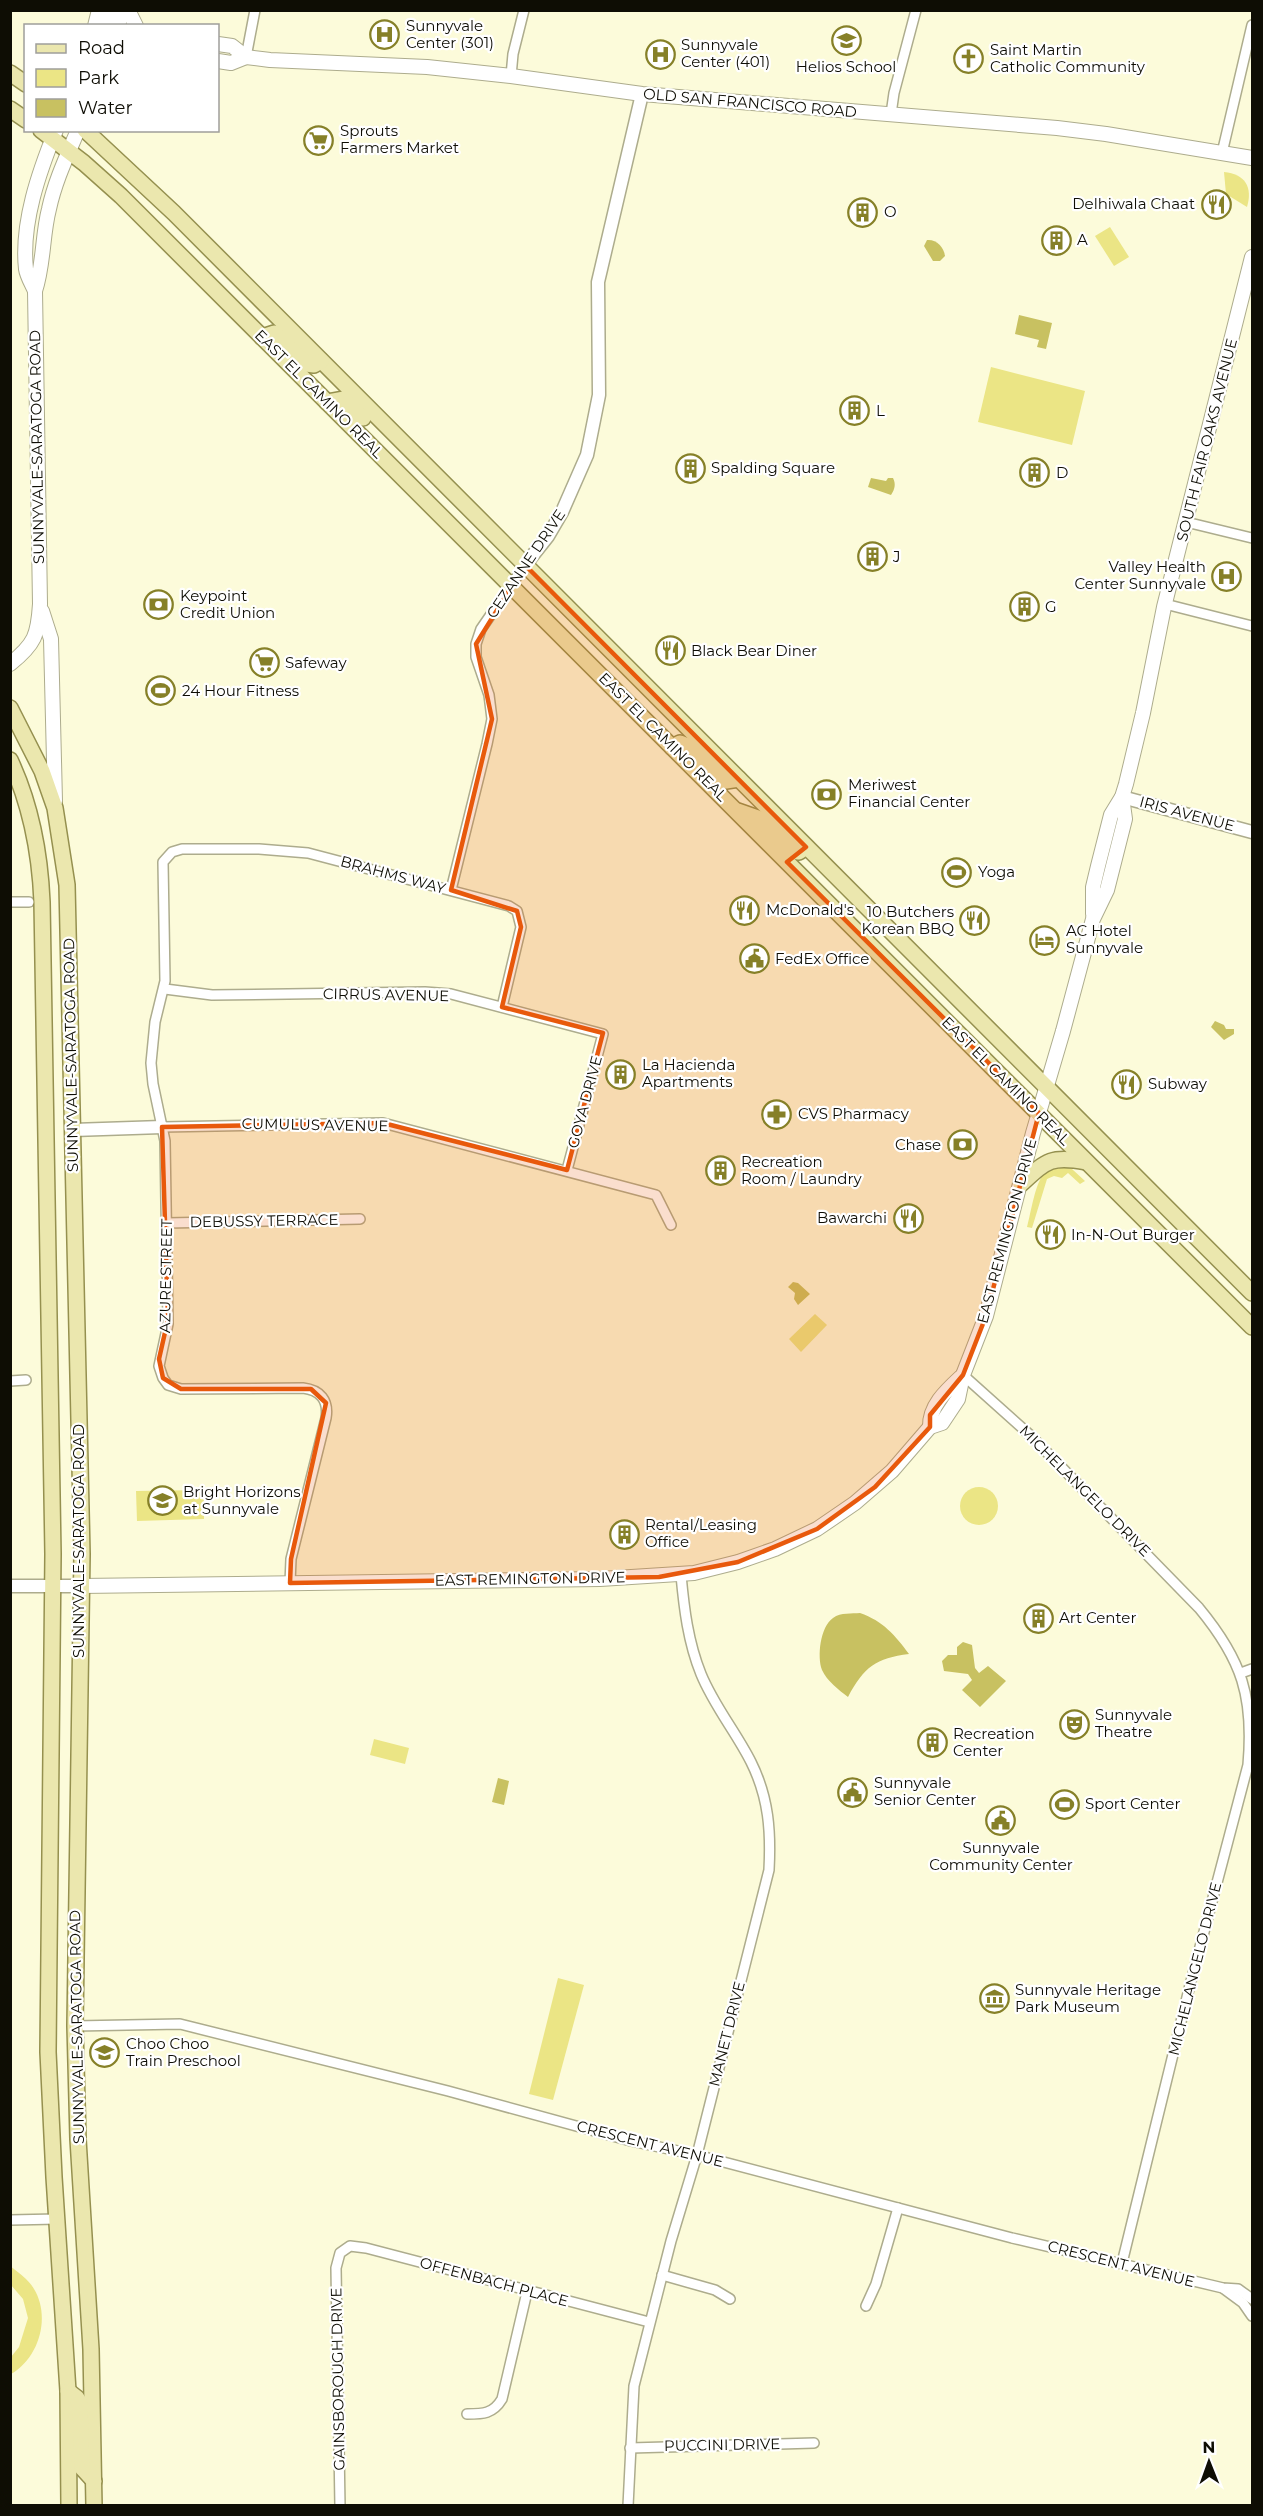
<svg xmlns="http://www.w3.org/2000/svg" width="1263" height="2516" font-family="Montserrat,sans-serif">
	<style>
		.green { fill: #ebe585 }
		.water { fill: #c8c161 }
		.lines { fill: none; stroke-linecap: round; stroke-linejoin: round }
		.minor-casing { stroke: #adac8d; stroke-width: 12 }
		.tertiary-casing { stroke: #adac8d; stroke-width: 15 }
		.secondary-casing { stroke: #adac8d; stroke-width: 16 }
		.primary-casing { stroke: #95904f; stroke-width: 18 }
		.minor { stroke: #fff; stroke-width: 9 }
		.tertiary { stroke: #fff; stroke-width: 12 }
		.secondary { stroke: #fff; stroke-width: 14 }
		.primary { stroke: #ebe7ae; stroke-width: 15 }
		.marked { fill: #e8590c; fill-opacity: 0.2; stroke: #e8590c; stroke-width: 4.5; stroke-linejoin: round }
		.labels { text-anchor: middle; stroke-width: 4.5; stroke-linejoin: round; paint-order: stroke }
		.poi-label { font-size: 15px; fill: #0e0d04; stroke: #fff; text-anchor: start }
		.street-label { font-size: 15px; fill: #0e0d04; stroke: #fff }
	</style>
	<rect width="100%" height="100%" fill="#fcfbda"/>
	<g class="green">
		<path d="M1224,172c21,2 29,15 23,35l-21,-13z"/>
		<path d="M1110,227l19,30 -15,9 -19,-30z"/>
		<path d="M991,367l94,24 -13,54 -94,-23z"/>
		<path d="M1062,1166l10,3 13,12 -5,3 -12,-11 -6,5 -8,-2 -7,3 -15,49 -5,-1c4,-14 8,-44 17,-53 6,-6 11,-5 18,-8z"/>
		<path d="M815,1314l12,11 -26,27 -12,-13z"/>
		<circle cx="979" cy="1506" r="19"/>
		<path d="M204,1490v29l-67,2 -1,-30z"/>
		<path d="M374,1739l35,9 -4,16 -35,-9z"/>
		<path d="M558,1978l26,7 -31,115 -24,-6z"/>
		<path d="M10,2266c8,6 19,14 24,23 17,28 5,69 -23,85v-17l8,-10 9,-29 -5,-19 -12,-14z"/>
	</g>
	<g class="water">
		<path d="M927,240c9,-1 17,7 18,16l-5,5h-7l-9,-15z"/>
		<path d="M1019,315l33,8 -6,26 -9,-2 2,-7 -24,-6z"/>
		<path d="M871,478l15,3 2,-3h5c3,6 2,11 -2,17l-23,-8z"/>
		<path d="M1215,1021l9,4 2,4h8v5l-10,6 -13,-13z"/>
		<path d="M793,1282l5,1 12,11 -12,11 -4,-6 1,-6 -7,-6z"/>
		<path d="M860,1613c23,8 35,22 49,41 -33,4 -45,13 -61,43 -9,-7 -21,-16 -26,-27 -5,-13 -2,-43 11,-52 8,-6 19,-4 27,-5z"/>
		<path d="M963,1642l9,3 3,23 4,5 9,-7 18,15 -26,26 -18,-17 10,-10 -4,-6 -24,-3 -2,-10 6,-6h9v-8z"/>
		<path d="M498,1778l11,3 -5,24 -12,-3z"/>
	</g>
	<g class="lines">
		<defs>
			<g id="minor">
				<path d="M246,57l9,-47"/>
				<path d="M511,76l2,-22 11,-44"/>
				<path d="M891,114l3,-21 22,-83"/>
				<path d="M1222,153l30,-128"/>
				<path d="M1186,522l66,16"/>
				<path d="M1165,604l87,22"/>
				<path d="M451,890l36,-146 5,-25 -3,-24 -13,-38v-13l5,-15 44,-64"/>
				<path d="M10,902h19"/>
				<path d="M165,989l47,6 213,-3 26,2 152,40 -36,136"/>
				<path d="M162,1127l221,-4 273,72 15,30"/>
				<path d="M167,1223l193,-4"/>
				<path d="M963,1375l67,60 169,173c43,52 55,89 49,157l-58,220 -68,278"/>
				<path d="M10,1381l16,-1"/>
				<path d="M290,1583l1,-24 35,-141c3,-18 -6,-28 -23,-30l-122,1 -13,-4 -5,-7 -4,-12 9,-42 -3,-183 -12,-57 -2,-21 4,-41 10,-41 -2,-119 9,-10 10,-3h77l49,4 201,53 8,5 4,16 -19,80"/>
				<path d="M1241,1673l11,-4"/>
				<path d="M75,2026l105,-2 268,67 183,50 66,14 315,83 211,50 15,1 14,10"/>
				<path d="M10,2220l47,-1"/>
				<path d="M662,2275l53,15 15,9"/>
				<path d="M1224,2289l19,14 9,13"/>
				<path d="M866,2306l10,-22 22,-76"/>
				<path d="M467,2414c16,0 26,0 35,-15l25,-107"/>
				<path d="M630,2448l184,-5"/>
				<path d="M340,2506l-4,-238 4,-15 10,-7 16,2 283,74"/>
				<path d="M628,2506l6,-120 37,-145 26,-86 72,-285c2,-38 0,-72 -18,-108 -15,-30 -37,-56 -50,-88 -13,-32 -17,-66 -20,-99"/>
			</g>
			<g id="tertiary">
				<path d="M525,565l23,-29 14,-24 25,-57 12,-60 -1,-113 44,-188"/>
				<path d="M1122,797l130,35"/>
				<path d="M73,1130l89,-3"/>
				<path d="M10,1586h71"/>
			</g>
			<g id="secondary">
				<path d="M128,10l8,16"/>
				<path d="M95,26l4,-16"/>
				<path d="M108,26l4,-16"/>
				<path d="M118,26l4,-16"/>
				<path d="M218,44l14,2 14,11 24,3 157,7 84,9 131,18 415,34 49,6 146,24"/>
				<path d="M218,61l13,2 15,-6"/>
				<path d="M35,291c-3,-7 -8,-15 -9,-22 -5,-46 13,-97 30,-139"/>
				<path d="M42,611l9,28 4,162"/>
				<path d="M10,664c25,-20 28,-29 30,-60l-5,-313c9,-27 7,-55 14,-82 6,-28 18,-53 29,-79"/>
				<path d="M1093,914v-27l5,-21 13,-51 11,-18 4,-13 17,-71 21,-106 88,-350"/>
				<path d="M930,1427c-1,-22 18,-38 33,-52"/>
				<path d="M81,1586l519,-7 94,-6 44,-11 37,-13 42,-20 38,-26 37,-32 38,-44 12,-4 16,-24 5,-24 23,-59 47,-183 30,-102 30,-112 14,-29 18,-71 -3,-22"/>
			</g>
			<g id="primary">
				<path d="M10,73l16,11"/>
				<path d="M10,109l16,11"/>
				<path d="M41,130l43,33 37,33 1131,1131"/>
				<path d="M85,130l89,83 1078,1080"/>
				<path d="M262,337l12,-4 32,31 8,1 7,-4"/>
				<path d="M327,402l16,-3 20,19"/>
				<path d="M10,708l32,63 13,37 12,77 15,669 -7,472 3,113 13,210 3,157"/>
				<path d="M672,747l8,-4 10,4 36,34 13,-2"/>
				<path d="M10,760c21,45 30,93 32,142l11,652 -5,498 6,125 14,214 1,115"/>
				<path d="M738,811l20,7 34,33 7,1 7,-5"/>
				<path d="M1021,1184c25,-23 30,-29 65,-22"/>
				<path d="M68,2391l9,7 3,5 2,65 12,13"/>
			</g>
		</defs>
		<use href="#minor" class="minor-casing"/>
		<use href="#tertiary" class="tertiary-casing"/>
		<use href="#secondary" class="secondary-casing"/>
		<use href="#primary" class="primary-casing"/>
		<use href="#minor" class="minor"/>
		<use href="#tertiary" class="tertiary"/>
		<use href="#secondary" class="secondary"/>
		<use href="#primary" class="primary"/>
	</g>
	<path class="marked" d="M525,565l281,282 -19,15 252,251 -53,203 -23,59 -33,40v12l-55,60 -58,42 -79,33 -79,15 -369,6 1,-24 35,-156 -15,-14h-130l-18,-11 -4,-19 9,-40 -6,-192 221,-4 184,47 36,-137 -101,-26 19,-80 -4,-16 -66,-21 41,-171 -16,-75z"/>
	<defs>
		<symbol id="hospital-ring" viewBox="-11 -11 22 22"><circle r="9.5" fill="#fff" stroke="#868028" stroke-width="1.5"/><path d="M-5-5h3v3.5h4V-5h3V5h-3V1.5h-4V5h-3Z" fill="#868028"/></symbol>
		<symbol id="school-ring" viewBox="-11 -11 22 22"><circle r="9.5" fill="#fff" stroke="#868028" stroke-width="1.5"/><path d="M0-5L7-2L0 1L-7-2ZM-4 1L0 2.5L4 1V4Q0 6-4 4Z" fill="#868028"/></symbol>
		<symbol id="church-ring" viewBox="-11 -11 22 22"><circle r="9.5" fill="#fff" stroke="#868028" stroke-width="1.5"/><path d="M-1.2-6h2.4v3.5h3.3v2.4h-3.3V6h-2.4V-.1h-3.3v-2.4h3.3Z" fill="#868028"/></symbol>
		<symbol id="supermarket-ring" viewBox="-11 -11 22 22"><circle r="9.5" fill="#fff" stroke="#868028" stroke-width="1.5"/><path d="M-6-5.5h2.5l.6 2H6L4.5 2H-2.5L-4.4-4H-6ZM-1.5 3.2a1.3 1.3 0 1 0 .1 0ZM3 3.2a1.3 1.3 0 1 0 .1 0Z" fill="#868028"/></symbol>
		<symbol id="restaurant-ring" viewBox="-11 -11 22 22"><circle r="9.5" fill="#fff" stroke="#868028" stroke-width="1.5"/><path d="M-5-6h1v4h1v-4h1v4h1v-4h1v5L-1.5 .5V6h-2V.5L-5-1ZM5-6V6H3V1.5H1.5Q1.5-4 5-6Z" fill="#868028"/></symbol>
		<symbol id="building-ring" viewBox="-11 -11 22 22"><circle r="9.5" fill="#fff" stroke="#868028" stroke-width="1.5"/><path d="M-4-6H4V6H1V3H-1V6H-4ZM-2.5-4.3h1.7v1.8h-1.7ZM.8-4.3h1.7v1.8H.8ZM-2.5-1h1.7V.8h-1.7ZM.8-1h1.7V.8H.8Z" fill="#868028"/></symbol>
		<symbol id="bank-ring" viewBox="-11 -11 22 22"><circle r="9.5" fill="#fff" stroke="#868028" stroke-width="1.5"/><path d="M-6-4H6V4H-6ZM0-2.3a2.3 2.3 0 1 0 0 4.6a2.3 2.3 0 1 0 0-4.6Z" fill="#868028"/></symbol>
		<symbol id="stadium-ring" viewBox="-11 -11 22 22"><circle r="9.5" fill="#fff" stroke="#868028" stroke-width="1.5"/><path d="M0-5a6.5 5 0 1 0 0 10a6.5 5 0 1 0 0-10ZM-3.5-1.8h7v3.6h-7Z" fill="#868028"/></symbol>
		<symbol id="hotel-ring" viewBox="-11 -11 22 22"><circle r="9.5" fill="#fff" stroke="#868028" stroke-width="1.5"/><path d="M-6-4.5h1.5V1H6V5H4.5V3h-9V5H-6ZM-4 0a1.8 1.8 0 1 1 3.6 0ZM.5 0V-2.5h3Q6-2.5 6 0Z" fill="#868028"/></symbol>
		<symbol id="civic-ring" viewBox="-11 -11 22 22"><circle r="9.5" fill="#fff" stroke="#868028" stroke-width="1.5"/><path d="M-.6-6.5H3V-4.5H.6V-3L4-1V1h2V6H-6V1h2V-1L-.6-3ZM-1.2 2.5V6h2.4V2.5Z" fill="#868028"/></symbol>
		<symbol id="pharmacy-ring" viewBox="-11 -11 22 22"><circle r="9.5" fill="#fff" stroke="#868028" stroke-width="1.5"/><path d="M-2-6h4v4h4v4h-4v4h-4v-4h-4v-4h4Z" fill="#868028"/></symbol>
		<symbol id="theatre-ring" viewBox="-11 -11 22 22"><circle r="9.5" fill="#fff" stroke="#868028" stroke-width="1.5"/><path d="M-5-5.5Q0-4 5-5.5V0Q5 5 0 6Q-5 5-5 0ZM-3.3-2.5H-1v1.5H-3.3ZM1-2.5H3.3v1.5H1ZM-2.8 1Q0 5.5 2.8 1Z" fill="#868028"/></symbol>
		<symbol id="museum-ring" viewBox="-11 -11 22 22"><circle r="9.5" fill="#fff" stroke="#868028" stroke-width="1.5"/><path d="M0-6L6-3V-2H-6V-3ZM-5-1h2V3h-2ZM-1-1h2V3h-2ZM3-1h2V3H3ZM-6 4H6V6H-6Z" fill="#868028"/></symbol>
	</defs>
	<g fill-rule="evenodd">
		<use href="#hospital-ring" x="368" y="18" width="33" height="33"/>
		<use href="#school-ring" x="830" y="24" width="33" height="33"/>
		<use href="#hospital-ring" x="644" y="38" width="33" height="33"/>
		<use href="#church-ring" x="952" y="42" width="33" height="33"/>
		<use href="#supermarket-ring" x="302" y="124" width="33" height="33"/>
		<use href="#restaurant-ring" x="1200" y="188" width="33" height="33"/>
		<use href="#building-ring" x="846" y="196" width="33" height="33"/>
		<use href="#building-ring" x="1040" y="224" width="33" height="33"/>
		<use href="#building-ring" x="838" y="394" width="33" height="33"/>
		<use href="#building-ring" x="674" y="452" width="33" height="33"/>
		<use href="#building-ring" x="1018" y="456" width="33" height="33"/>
		<use href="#building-ring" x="856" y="540" width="33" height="33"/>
		<use href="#hospital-ring" x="1210" y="560" width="33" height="33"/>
		<use href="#bank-ring" x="142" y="588" width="33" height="33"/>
		<use href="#building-ring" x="1008" y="590" width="33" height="33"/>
		<use href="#restaurant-ring" x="654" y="634" width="33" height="33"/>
		<use href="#supermarket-ring" x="248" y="646" width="33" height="33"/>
		<use href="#stadium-ring" x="144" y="674" width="33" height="33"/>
		<use href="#bank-ring" x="810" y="778" width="33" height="33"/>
		<use href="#stadium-ring" x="940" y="856" width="33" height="33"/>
		<use href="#restaurant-ring" x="728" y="894" width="33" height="33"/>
		<use href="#restaurant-ring" x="958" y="904" width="33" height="33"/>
		<use href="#hotel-ring" x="1028" y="924" width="33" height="33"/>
		<use href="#civic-ring" x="738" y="942" width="33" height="33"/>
		<use href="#building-ring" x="604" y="1058" width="33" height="33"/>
		<use href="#restaurant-ring" x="1110" y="1068" width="33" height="33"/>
		<use href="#pharmacy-ring" x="760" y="1098" width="33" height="33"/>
		<use href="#bank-ring" x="946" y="1128" width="33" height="33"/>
		<use href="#building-ring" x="704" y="1154" width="33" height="33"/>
		<use href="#restaurant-ring" x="892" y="1202" width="33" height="33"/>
		<use href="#restaurant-ring" x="1034" y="1218" width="33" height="33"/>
		<use href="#school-ring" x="146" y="1484" width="33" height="33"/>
		<use href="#building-ring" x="608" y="1518" width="33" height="33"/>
		<use href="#building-ring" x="1022" y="1602" width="33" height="33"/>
		<use href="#theatre-ring" x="1058" y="1708" width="33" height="33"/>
		<use href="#building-ring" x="916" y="1726" width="33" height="33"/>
		<use href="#civic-ring" x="836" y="1776" width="33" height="33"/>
		<use href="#stadium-ring" x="1048" y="1788" width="33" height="33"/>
		<use href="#civic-ring" x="984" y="1804" width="33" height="33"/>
		<use href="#museum-ring" x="978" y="1982" width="33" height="33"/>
		<use href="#school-ring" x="88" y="2036" width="33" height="33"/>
	</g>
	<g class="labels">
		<g class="poi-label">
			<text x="406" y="31">Sunnyvale<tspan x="406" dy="17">Center (301)</tspan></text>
			<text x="681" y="50">Sunnyvale<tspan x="681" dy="17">Center (401)</tspan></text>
			<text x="990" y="55">Saint Martin<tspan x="990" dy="17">Catholic Community</tspan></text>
			<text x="846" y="72" text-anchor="middle">Helios School</text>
			<text x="340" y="136">Sprouts<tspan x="340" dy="17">Farmers Market</tspan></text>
			<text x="1195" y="209" text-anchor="end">Delhiwala Chaat</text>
			<text x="884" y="217">O</text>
			<text x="1077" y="245">A</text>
			<text x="876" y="416">L</text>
			<text x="711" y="473">Spalding Square</text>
			<text x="1056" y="478">D</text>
			<text x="893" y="562">J</text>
			<text x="1206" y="572" text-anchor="end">Valley Health<tspan x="1206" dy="17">Center Sunnyvale</tspan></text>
			<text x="180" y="601">Keypoint<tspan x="180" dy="17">Credit Union</tspan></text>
			<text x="1045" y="612">G</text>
			<text x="691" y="656">Black Bear Diner</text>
			<text x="285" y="668">Safeway</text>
			<text x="182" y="696">24 Hour Fitness</text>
			<text x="848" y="790">Meriwest<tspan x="848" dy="17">Financial Center</tspan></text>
			<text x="978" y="877">Yoga</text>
			<text x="766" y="915">McDonald's</text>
			<text x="954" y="917" text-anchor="end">10 Butchers<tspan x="954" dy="17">Korean BBQ</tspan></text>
			<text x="1066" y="936">AC Hotel<tspan x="1066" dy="17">Sunnyvale</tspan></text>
			<text x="775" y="964">FedEx Office</text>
			<text x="642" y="1070">La Hacienda<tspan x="642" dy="17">Apartments</tspan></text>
			<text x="1148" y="1089">Subway</text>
			<text x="798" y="1119">CVS Pharmacy</text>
			<text x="941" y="1150" text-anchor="end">Chase</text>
			<text x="741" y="1167">Recreation<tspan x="741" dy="17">Room / Laundry</tspan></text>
			<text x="887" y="1223" text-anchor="end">Bawarchi</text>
			<text x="1071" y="1240">In-N-Out Burger</text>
			<text x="183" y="1497">Bright Horizons<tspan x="183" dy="17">at Sunnyvale</tspan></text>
			<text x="645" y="1530">Rental/Leasing<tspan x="645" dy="17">Office</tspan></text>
			<text x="1059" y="1623">Art Center</text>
			<text x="1095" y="1720">Sunnyvale<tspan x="1095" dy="17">Theatre</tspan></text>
			<text x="953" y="1739">Recreation<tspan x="953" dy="17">Center</tspan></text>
			<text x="874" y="1788">Sunnyvale<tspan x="874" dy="17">Senior Center</tspan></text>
			<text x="1085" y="1809">Sport Center</text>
			<text x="1001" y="1853" text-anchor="middle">Sunnyvale<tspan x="1001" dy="17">Community Center</tspan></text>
			<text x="1015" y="1995">Sunnyvale Heritage<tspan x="1015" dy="17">Park Museum</tspan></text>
			<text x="126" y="2049">Choo Choo<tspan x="126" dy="17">Train Preschool</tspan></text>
		</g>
		<g class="street-label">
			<text transform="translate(750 103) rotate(5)" y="5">OLD SAN FRANCISCO ROAD</text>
			<text transform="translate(319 394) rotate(45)" y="5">EAST EL CAMINO REAL</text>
			<text transform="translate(1207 440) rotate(-76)" y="5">SOUTH FAIR OAKS AVENUE</text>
			<text transform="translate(37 447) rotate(-91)" y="5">SUNNYVALE-SARATOGA ROAD</text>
			<text transform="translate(526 564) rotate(-56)" y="5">CEZANNE DRIVE</text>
			<text transform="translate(663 737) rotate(45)" y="5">EAST EL CAMINO REAL</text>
			<text transform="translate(1187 814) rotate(15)" y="5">IRIS AVENUE</text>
			<text transform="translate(393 875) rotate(15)" y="5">BRAHMS WAY</text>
			<text transform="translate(386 995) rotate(1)" y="5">CIRRUS AVENUE</text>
			<text transform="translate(71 1055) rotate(-91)" y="5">SUNNYVALE-SARATOGA ROAD</text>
			<text transform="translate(1006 1081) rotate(45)" y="5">EAST EL CAMINO REAL</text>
			<text transform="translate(585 1102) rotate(-75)" y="5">GOYA DRIVE</text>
			<text transform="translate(315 1125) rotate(1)" y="5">CUMULUS AVENUE</text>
			<text transform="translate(264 1221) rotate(-1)" y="5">DEBUSSY TERRACE</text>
			<text transform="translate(1007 1231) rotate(-75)" y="5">EAST REMINGTON DRIVE</text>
			<text transform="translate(166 1276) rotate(-89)" y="5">AZURE STREET</text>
			<text transform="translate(1085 1491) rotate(45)" y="5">MICHELANGELO DRIVE</text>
			<text transform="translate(79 1541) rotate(-90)" y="5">SUNNYVALE-SARATOGA ROAD</text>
			<text transform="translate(530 1579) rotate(-1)" y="5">EAST REMINGTON DRIVE</text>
			<text transform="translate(1195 1969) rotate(-76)" y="5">MICHELANGELO DRIVE</text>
			<text transform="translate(77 2027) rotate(-91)" y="5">SUNNYVALE-SARATOGA ROAD</text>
			<text transform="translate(727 2034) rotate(-76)" y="5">MANET DRIVE</text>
			<text transform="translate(650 2144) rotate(14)" y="5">CRESCENT AVENUE</text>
			<text transform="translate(1121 2264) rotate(14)" y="5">CRESCENT AVENUE</text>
			<text transform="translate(494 2282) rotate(15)" y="5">OFFENBACH PLACE</text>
			<text transform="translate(338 2379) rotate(-91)" y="5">GAINSBOROUGH DRIVE</text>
			<text transform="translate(722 2445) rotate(-1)" y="5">PUCCINI DRIVE</text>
		</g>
	</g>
	<rect width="1263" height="2516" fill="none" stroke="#0e0d04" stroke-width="24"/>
	<rect x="24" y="24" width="195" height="108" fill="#ffffff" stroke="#9f9e9b" stroke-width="1.5"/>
	<rect x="36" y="44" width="30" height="9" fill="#ebe7ae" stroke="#9f9e9b" stroke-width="1.5"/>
	<text x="78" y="54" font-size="18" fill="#0e0d04">Road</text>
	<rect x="36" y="69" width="30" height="18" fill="#ebe585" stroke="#9f9e9b" stroke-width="1.5"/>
	<text x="78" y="84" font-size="18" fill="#0e0d04">Park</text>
	<rect x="36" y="99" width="30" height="18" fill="#c8c161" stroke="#9f9e9b" stroke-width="1.5"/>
	<text x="78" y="114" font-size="18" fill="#0e0d04">Water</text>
	<g transform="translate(1209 2462) rotate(359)" stroke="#ffffff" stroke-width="4.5" paint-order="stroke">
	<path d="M0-4.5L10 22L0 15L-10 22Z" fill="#0e0d04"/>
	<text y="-9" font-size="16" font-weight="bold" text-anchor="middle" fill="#0e0d04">N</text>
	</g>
</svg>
